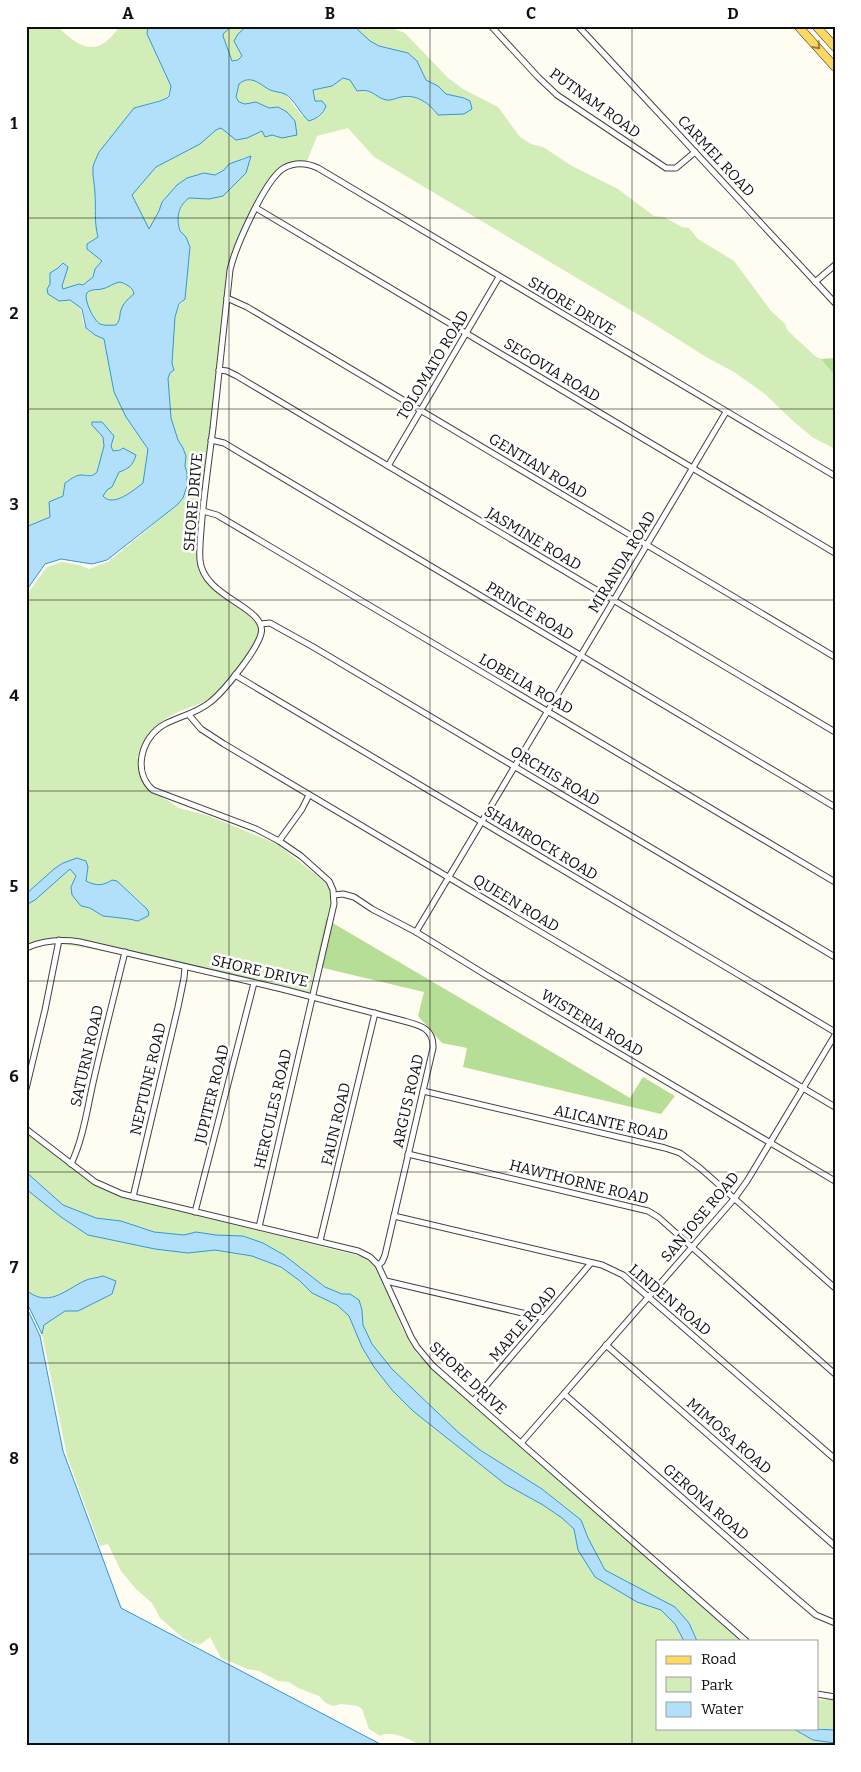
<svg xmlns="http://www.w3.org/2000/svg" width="861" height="1772" font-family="Bitter,serif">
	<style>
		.green { fill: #d3edb8 }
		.forest { fill: #b7de96 }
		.water { fill: #b2dffa; stroke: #3496d6; fill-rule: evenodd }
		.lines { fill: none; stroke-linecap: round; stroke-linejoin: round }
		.minor-casing { stroke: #424242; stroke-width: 7 }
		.primary-casing { stroke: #202020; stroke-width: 9 }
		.minor { stroke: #fff; stroke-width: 5 }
		.primary { stroke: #ffd861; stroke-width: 8 }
		.oneway { stroke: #937e3c }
		.grid { fill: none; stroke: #0f0f0f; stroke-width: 1; stroke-opacity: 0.55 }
		.labels { text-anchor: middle; stroke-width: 5; stroke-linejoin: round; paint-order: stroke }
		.street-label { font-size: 15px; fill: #0f0f0f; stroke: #fff }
		.neatline { fill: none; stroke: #0f0f0f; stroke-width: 2 }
		.grid-label { font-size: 16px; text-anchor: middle; font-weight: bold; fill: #0f0f0f }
	</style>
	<rect width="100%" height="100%" fill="#fffcf1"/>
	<g class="green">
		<path d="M26,26h31c24,24 41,32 63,0h28l-1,8 24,52 -4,12 -33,10 -35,44c-8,18 -4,27 -4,44 0,15 -1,27 3,41l-6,3 -1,12 11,9 -7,8 -2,8 -10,8 -5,-1 -15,6 -1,-4 3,-13 -7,-5 -8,5v12l14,16 6,-1c18,11 8,15 16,28 4,6 12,8 18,11l10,53 12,25 22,32 -5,35c-9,6 -29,24 -40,12l4,-6 5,-3 7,-15 8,-2 4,-17 -8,-5 -10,3 -2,-4 3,-11 -17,-6c14,10 2,29 0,42 -6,6 -9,3 -16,3 -6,0 -11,5 -16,8l-1,13 -6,3 -9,9 2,9 -25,10z"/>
		<path d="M232,26h15l-9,8 -4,7 8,15 -4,4 -6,1 -9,-25v-2z"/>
		<path d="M354,26h32l19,7 43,45 15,11 35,18 22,30 11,7 12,3 29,19 46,23 36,27 10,1 18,10 7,1 9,11 36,22 37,50 14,13 2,6 28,26 6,3 14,17v73l-23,-12 -21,-18 -26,-25 -31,-22 -28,-15 -52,-33 -280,-167 -26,-29 -31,8 -10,25 -16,1 -12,7 -10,10 -38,75 -9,62 -24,249 7,15 56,44c0,3 1,8 1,11 -1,21 -36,54 -53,64 -14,8 -32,11 -45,21 -13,10 -19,23 -27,37l5,14 11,20 26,17 30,8 68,28 48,38 8,10 -25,107 -186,-45 -79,-13 -17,7v-43l9,-5 35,-31 6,7 -5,11 1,8 9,11 9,2 13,8 26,3 9,2 11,-8 -6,-9 -26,-23 -5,-1c-9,6 -16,6 -26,1l2,-14 -11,-9 -14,5 -9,6 -28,25v-298l21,-29 15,-5 17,3 10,4 19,-7 69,-57 6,-7 4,-25 -2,-7 1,-10 -3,-8 -5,-8 -7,-22 -3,-40 2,-5 4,-3 -2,-7c2,-16 -2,-50 11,-61l7,-55 -4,-10 -6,-5c-4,-14 -2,-25 9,-34l20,1 14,-3 23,-23 4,-17 -8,2 -27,17 -11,-2 -27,12 -15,17 -3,9 -10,19 -17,-35 24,-28 44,-23 16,-14 5,-2 9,8 17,2 16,-8 2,7 7,-2 10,3 5,-26 -9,-5 -9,1 -13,-6 -11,2 -6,-2 -3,-4 3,-14 4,-3 10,-2 17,11 15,4 17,22 16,2 6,-6 2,-6 -11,-5 -2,-11 19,-4 11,-8 7,2 7,11c16,-2 17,6 29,9 5,1 10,-2 15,-3 16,-3 28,6 37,18l34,-6 -2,-8 -6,-3 -18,-4 -8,-8 -12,-6 -9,-19 -9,-8 -29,-7 -9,-5z"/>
		<path d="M120,282c6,2 13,5 14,12l-11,13 -3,11 -4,7c-5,0 -12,1 -16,-1 -6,-3 -18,-25 -13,-31 3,-4 10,-3 15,-4 7,-1 11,-6 18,-7z"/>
		<path d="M26,1131l73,55 23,11 242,60 16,13 22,58 15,26 324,287h-44l-8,-18 -84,-53 -17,-32 -7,-18 -39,-31 -62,-39 -21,-17 -67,-64 -20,-25 -9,-19 -1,-15 -12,-16h-8l-17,-7 -41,-32 -21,-12 -67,-11 -12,3 -30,-3 -33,-11 -25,-3 -33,-13 -37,-33z"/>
		<path d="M26,1189l35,28 27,18 67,14 33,4 27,-3 37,6 29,11 19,14 12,12 25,12 12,11 25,51 18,23 21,21 92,73 38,21 19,13 12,11 4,21 59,52 24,8 14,14 9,17h-27v87h135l21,12 22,3v3h-413c-10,-6 -32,-17 -42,-10l-11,-7 -7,-20 -4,-3 -17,-2 -8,2 -7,-3 -7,-7 -21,-8 -9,-6 -11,-1 -19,-10 -11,-2 -27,-11 -11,-21 -9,7 -9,-1 -9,-5 -23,-20 -8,-15 -16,-14 -15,-18 -13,-27 -8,2 -33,-90 -25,-122 2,-9 21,-14h13l34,-17 -26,-14c-20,11 -39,27 -60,10z"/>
		<path d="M817,1699l6,1 12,-1v31l-18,-2z"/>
	</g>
	<g class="forest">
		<path d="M835,358v18l-14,-17z"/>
		<path d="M326,919l304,179 13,-21 32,19 -14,18 -198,-47 4,-19 -25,-5 -24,-27 6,-24 -109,-26z"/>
	</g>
	<g class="water">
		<path d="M148,26h84l-9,8v2l9,25 6,-1 4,-4 -8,-15 4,-7 9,-8h107l16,15 9,5 29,7 9,8 9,19 12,6 8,8 18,4 6,3 2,8 -8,5 -26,1c-9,-12 -21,-21 -37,-18 -5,1 -10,4 -15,3 -12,-3 -13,-12 -29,-9l-7,-11 -7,-2 -11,8 -19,4 2,11h7l4,5c-3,9 -9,12 -17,15 -9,-7 -14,-21 -24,-27 -4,-2 -10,-2 -15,-4 -11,-6 -19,-16 -31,-6l-3,13 3,5 6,2 11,-2 13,6 9,-1 9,5 8,9 2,14 -15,3 -10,-3 -7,2 -3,-6 -15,7 -11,2 -15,-12 -5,2 -16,14 -44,23 -24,28 17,34 10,-18 3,-9 15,-17 10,-7 17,-5 11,2 9,-5 5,-6 22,-8 -5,17 -23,23 -14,3 -20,-1c-11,8 -13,20 -9,33l6,6 4,10 -5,52 -6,5 -4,13 -3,46 2,7 -4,3 -2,5 3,40 7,22 5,8 3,8 -1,10 2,7v13l-4,12 -6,7 -70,55 -15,4 -31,-5 -16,5 -19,27v-64l24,-10 -1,-15 14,-6 2,-13c5,-3 10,-8 16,-8 7,0 10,3 16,-3l7,-26 -1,-9 -11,-12v-3h10l12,14 -3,10 2,5 7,-1 3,-2 13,7c-3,10 -7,14 -17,17l-7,15 -5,3 -4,6c10,12 31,-6 40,-13l5,-34 -22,-32 -12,-25 -10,-53 -9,-4 -9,-7 -4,-19 -5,-4 -7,-5 -11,1 -11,-7 -1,-5 3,-5v-11l8,-5 5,-5 5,4 -6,19 1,3 16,-5 4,1 10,-8 2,-8 7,-8 -15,-12v-5l11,-7c-4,-15 -2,-28 -3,-43 0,-9 -3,-18 -2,-27 1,-5 4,-10 6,-15l35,-44 26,-7 7,-3 2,-2 2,-10 -24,-52zM120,282c6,2 13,5 14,12 -5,4 -11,9 -13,16 -2,6 0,9 -5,15 -5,0 -11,1 -16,-1 -6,-3 -17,-25 -13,-31 3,-4 10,-3 15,-4 6,-1 11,-6 18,-7z"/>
		<path d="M77,858l9,3 2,6 -2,14c10,5 17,5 26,-1l5,1 30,28 2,4 -1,3 -10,5 -9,-2 -26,-3 -13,-8 -9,-2 -9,-11 -1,-8 5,-11 -6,-7 -35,31 -9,5v-11l28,-25 9,-6z"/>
		<path d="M26,1172l37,33 33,13 25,3 33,11 30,3 12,-3 20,3 27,1 20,7 21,12 41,32 17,7h8l9,6 3,10 1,15 9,19 20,25 67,64 21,17 62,39 39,31 7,18 17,32 70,37 14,16 8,18h-13l-9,-17 -14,-14 -24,-8 -42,-25 -17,-27 -4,-21 -12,-11 -19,-13 -38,-21 -92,-73 -21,-21 -18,-23 -12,-20 -13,-31 -12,-11 -25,-12 -12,-12 -19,-14 -29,-11 -37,-6 -27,3 -33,-4 -67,-14 -27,-18 -35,-28z"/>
		<path d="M103,1276l13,5 -4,13 -34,17h-13l-21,14 -2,9 -16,-33v-11c22,18 38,1 58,-9 6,-3 13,-3 19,-5z"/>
		<path d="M26,1306l14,30 23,115 58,157 263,138h-358z"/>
		<path d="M792,1728l43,2v13l-22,-3z"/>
	</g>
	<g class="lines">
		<defs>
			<g id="minor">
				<path d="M491,26l47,51 19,18 109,73h10l19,-16"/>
				<path d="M578,26l257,277"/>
				<path d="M256,208l579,345"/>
				<path d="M815,282l20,-17"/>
				<path d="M227,298l20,9 588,350"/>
				<path d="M219,370l8,1 10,5 598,356"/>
				<path d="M211,440l13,3 611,364"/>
				<path d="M388,466l111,-189"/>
				<path d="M203,511l14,4 618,367"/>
				<path d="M261,624l9,-1 45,25 520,309"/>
				<path d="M235,675l600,357"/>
				<path d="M189,715l12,14 23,15 611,363"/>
				<path d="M279,841l23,-32 7,-14"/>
				<path d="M334,895l9,-1 11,3 18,12 44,23 70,43 349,206"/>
				<path d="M416,932l310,-520"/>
				<path d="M26,948c18,-8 35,-9 54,-6l202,47 122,32c15,4 30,7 29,27l-48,207 -3,7 -4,3"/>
				<path d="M26,1089l19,-79 14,-70"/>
				<path d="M423,1091l242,57 15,5 20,15 135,120"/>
				<path d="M26,1129l69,53 27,12 236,57 12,6 8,8 33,72 6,10 16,19 313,275"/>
				<path d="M408,1154l240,57 10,6 177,157"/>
				<path d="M71,1164c12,-25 16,-54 22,-81 10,-44 21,-87 32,-131"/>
				<path d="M133,1197l45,-190 6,-29 1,-11"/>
				<path d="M195,1212l59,-229"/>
				<path d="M394,1216l208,49 21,10 212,184"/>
				<path d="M259,1227l75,-323 -1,-14 -4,-9 -28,-25 -22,-15 -23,-12 -103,-39c-21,-18 -12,-53 12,-66 15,-8 30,-10 44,-21 14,-10 48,-53 52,-69 7,-27 -58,-36 -61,-74 -1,-13 1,-28 2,-42 3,-30 7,-60 11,-90 6,-52 11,-105 17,-158 5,-22 35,-91 54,-102 11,-6 23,-5 34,0l517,308"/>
				<path d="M320,1241l55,-228"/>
				<path d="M386,1281l158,37"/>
				<path d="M606,1345l229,201"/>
				<path d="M564,1394l232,204 20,17 19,8"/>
				<path d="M473,1401l118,-138"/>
				<path d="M521,1443l213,-244 13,-18 88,-146"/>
				<path d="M817,1694l18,3"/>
			</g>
			<g id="primary">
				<path d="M798,26l37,41"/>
				<path d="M816,26l19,21"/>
			</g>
		</defs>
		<use href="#minor" class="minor-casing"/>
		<use href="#primary" class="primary-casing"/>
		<use href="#minor" class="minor"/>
		<use href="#primary" class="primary"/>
	</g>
	<defs><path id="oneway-chevron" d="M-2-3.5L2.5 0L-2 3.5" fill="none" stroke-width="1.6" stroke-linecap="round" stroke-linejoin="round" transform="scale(1.25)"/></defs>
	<use class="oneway" href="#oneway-chevron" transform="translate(817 46) rotate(48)"/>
	<path class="grid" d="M229,26v1720M430,26v1720M632,26v1720M26,218h809M26,409h809M26,600h809M26,791h809M26,981h809M26,1172h809M26,1363h809M26,1554h809"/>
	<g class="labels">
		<g class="street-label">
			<text transform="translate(595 103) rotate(36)" y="5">PUTNAM ROAD</text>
			<text transform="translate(716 156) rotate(47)" y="5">CARMEL ROAD</text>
			<text transform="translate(572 306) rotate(31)" y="5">SHORE DRIVE</text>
			<text transform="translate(433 365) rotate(-59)" y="5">TOLOMATO ROAD</text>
			<text transform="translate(552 370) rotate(31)" y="5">SEGOVIA ROAD</text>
			<text transform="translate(538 466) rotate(31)" y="5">GENTIAN ROAD</text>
			<text transform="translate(193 502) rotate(-85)" y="5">SHORE DRIVE</text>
			<text transform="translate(534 539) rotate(31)" y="5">JASMINE ROAD</text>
			<text transform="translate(622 562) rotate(-59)" y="5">MIRANDA ROAD</text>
			<text transform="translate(530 611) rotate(31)" y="5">PRINCE ROAD</text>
			<text transform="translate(526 684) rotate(30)" y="5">LOBELIA ROAD</text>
			<text transform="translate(555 776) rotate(31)" y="5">ORCHIS ROAD</text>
			<text transform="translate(541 843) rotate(31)" y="5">SHAMROCK ROAD</text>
			<text transform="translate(516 903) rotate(31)" y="5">QUEEN ROAD</text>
			<text transform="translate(260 971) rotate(13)" y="5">SHORE DRIVE</text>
			<text transform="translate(592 1023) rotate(31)" y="5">WISTERIA ROAD</text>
			<text transform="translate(87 1056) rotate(-77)" y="5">SATURN ROAD</text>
			<text transform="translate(148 1079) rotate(-77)" y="5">NEPTUNE ROAD</text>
			<text transform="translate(212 1094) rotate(-76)" y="5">JUPITER ROAD</text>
			<text transform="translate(408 1101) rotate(-77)" y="5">ARGUS ROAD</text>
			<text transform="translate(273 1109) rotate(-77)" y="5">HERCULES ROAD</text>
			<text transform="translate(611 1123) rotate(13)" y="5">ALICANTE ROAD</text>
			<text transform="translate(336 1124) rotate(-77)" y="5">FAUN ROAD</text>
			<text transform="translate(579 1182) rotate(14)" y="5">HAWTHORNE ROAD</text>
			<text transform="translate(700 1217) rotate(-50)" y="5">SAN JOSE ROAD</text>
			<text transform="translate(670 1300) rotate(40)" y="5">LINDEN ROAD</text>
			<text transform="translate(523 1324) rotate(-49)" y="5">MAPLE ROAD</text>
			<text transform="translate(468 1378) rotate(43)" y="5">SHORE DRIVE</text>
			<text transform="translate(729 1436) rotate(41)" y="5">MIMOSA ROAD</text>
			<text transform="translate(706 1502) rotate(41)" y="5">GERONA ROAD</text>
		</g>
	</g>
	<rect width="861" height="1772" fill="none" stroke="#ffffff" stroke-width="55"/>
	<rect x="656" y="1640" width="162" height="90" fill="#ffffff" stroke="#9f9f9f"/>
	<rect x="666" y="1656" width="25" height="8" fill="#ffd861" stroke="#9f9f9f"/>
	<text x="701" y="1664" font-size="15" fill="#0f0f0f">Road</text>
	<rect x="666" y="1677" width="25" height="15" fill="#d3edb8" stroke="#9f9f9f"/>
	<text x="701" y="1690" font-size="15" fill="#0f0f0f">Park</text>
	<rect x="666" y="1702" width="25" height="15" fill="#b2dffa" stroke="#9f9f9f"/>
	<text x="701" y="1714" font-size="15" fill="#0f0f0f">Water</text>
	<rect x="28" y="28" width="806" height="1716" class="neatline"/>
	<g class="grid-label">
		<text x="128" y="19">A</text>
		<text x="330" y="19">B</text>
		<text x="531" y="19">C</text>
		<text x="733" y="19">D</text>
		<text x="14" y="129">1</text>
		<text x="14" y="319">2</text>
		<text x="14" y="510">3</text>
		<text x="14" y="701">4</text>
		<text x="14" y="892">5</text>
		<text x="14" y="1082">6</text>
		<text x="14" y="1273">7</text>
		<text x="14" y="1464">8</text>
		<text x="14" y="1655">9</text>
	</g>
</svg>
